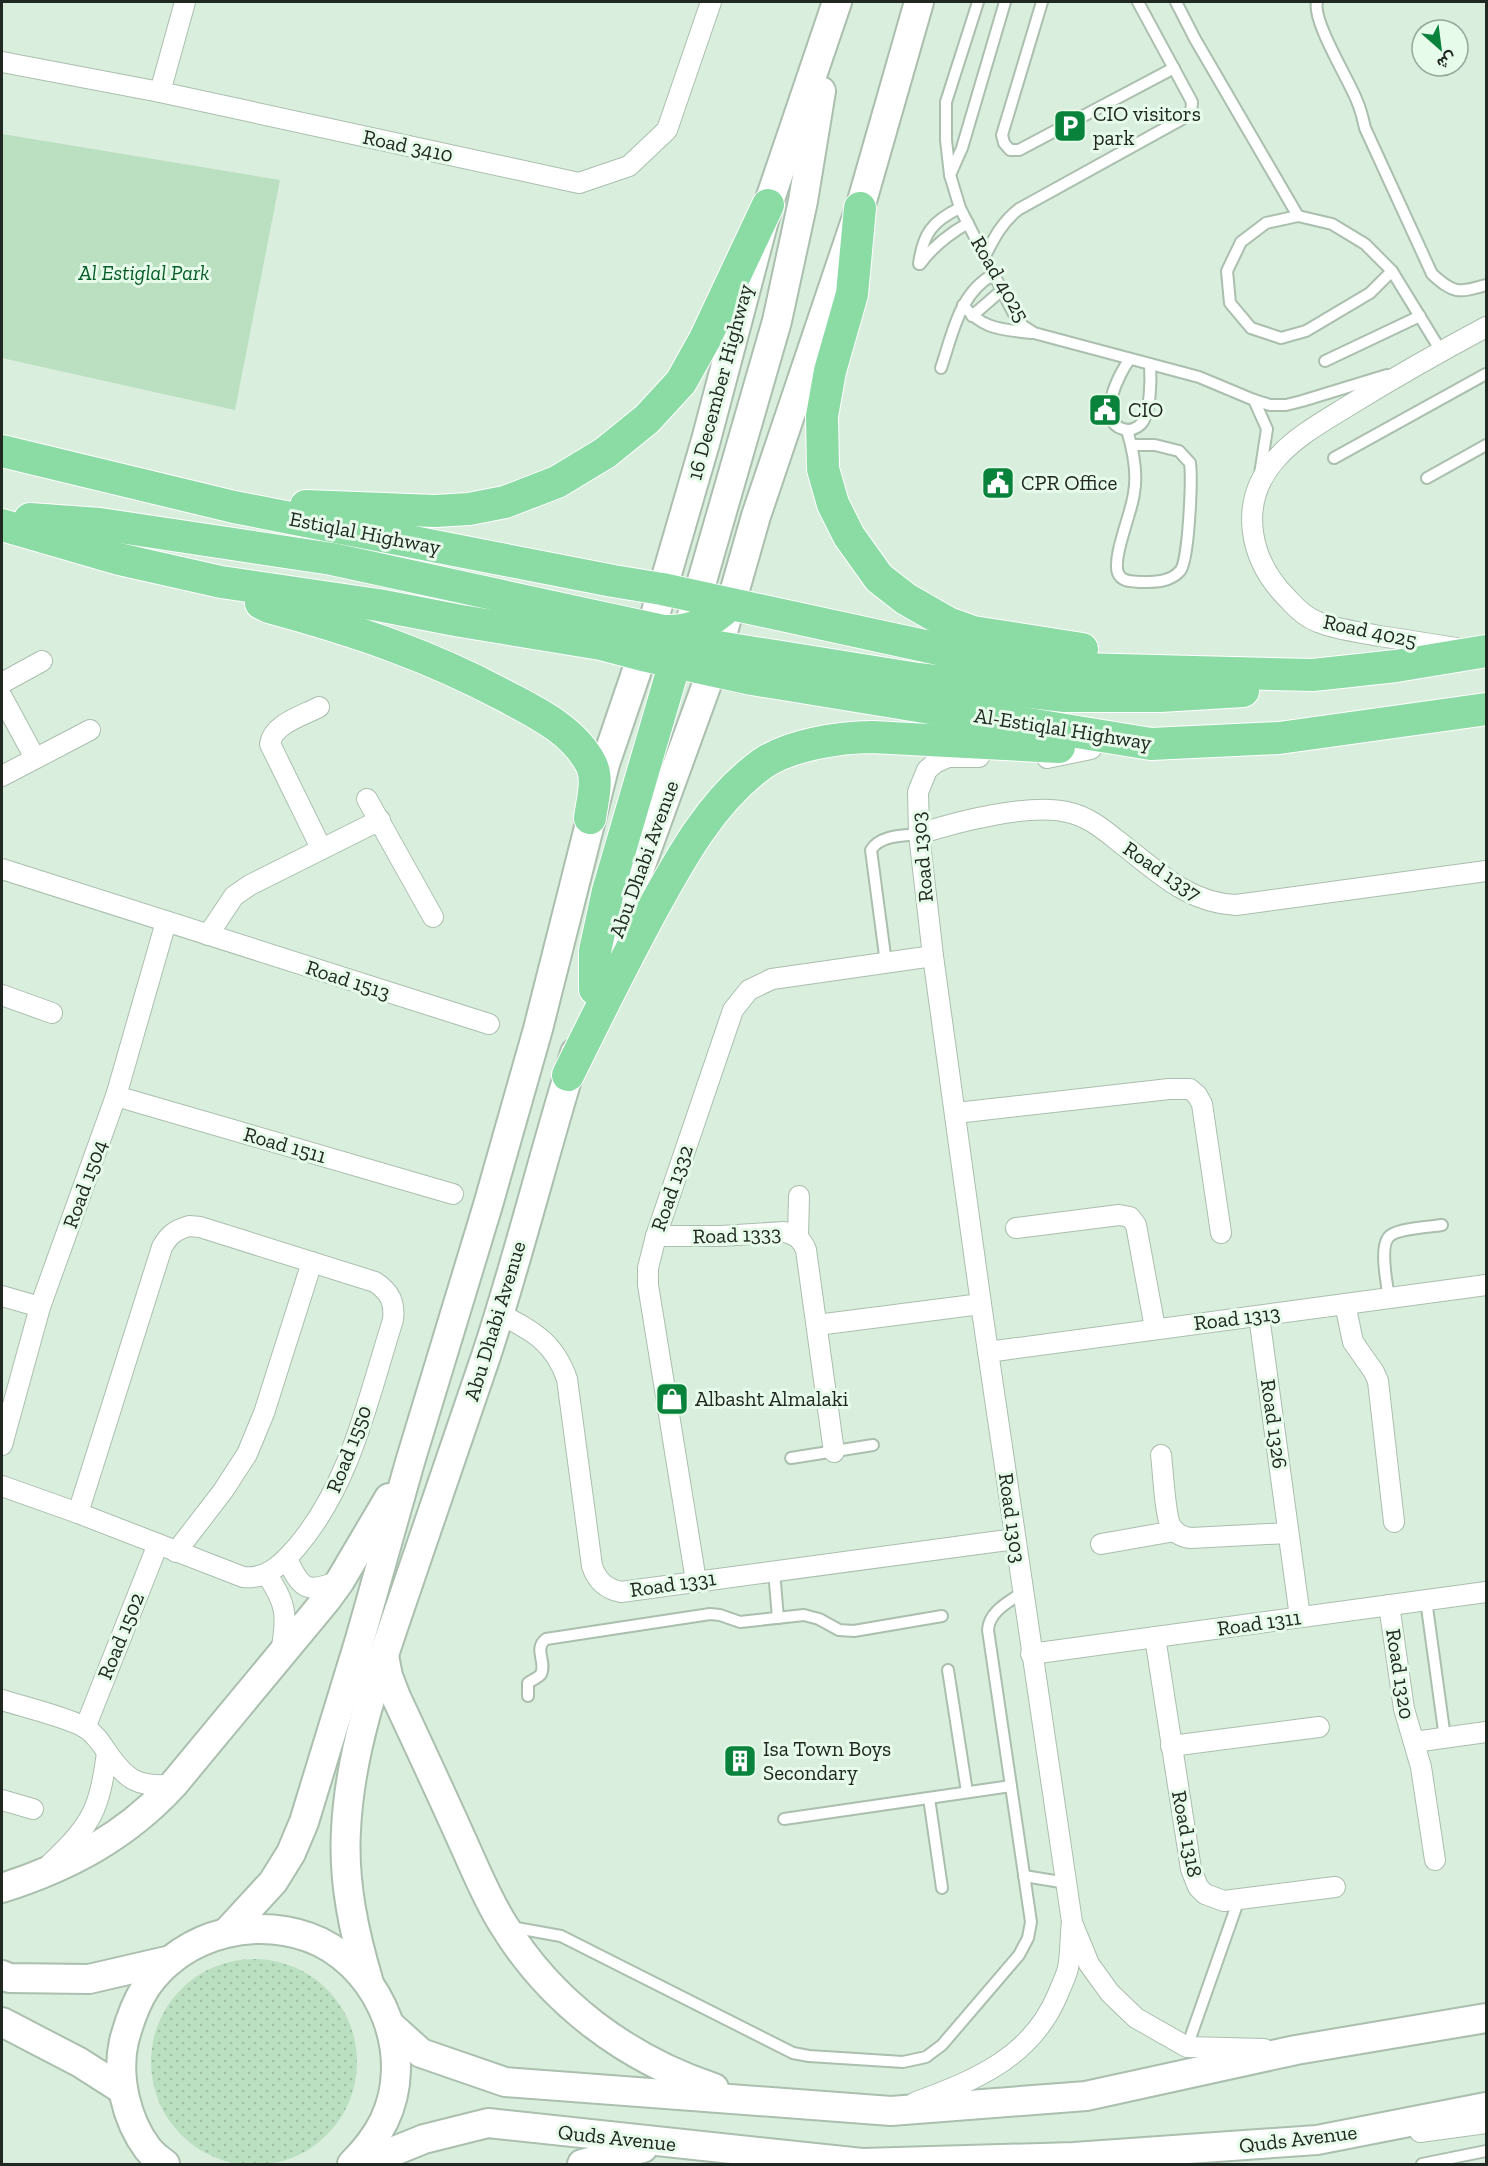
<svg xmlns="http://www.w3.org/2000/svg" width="1488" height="2166" font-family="'Zilla Slab',Vazirmatn,serif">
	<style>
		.grass { fill: url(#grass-dots) }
		.park { fill: #bbdfc1 }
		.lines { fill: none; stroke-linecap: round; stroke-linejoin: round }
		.lane-casing { stroke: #aabfae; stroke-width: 14 }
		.street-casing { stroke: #aabfae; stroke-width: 22 }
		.secondary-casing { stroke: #aabfae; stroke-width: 32 }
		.primary-casing { stroke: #fff; stroke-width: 34 }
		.lane { stroke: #fff; stroke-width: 10 }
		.street { stroke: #fff; stroke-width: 20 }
		.secondary { stroke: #fff; stroke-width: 28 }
		.primary { stroke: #8bdba5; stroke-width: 32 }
		.labels { text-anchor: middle; stroke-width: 6; stroke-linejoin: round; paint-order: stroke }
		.poi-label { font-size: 21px; fill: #202821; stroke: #e6fbe9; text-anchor: start }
		.street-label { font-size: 21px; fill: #202821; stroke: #e6fbe9 }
		.park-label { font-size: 21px; font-style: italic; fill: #075d29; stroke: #e6fbe9 }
	</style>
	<defs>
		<pattern id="grass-dots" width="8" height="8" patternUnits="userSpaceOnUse" patternTransform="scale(1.5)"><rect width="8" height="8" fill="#bbdfc1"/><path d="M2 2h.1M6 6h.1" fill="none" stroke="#a0bfa6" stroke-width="1.8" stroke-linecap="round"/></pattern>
	</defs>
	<rect width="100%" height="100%" fill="#d9eedc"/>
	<circle class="grass" cx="254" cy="2062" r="103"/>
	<path class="park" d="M2,134l278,46 -45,230 -233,-52z"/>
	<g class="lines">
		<defs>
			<g id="lane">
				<path d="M978,2l-32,100v38l4,35 10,33 54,106 9,12 11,7 165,44 55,23 16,5h16l16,-4 85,-26"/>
				<path d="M1042,2l-40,133 2,8 6,7h9l155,-82"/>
				<path d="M1176,2l19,37 103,177"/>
				<path d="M1317,2c-5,19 32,78 40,99 4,9 6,18 8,27l67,146c22,20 26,19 54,11"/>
				<path d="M950,175l12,-27 43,-146"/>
				<path d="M985,256c9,-18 17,-34 34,-47l172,-95 1,-12 -54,-100"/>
				<path d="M919,264c4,-30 13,-43 41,-56"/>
				<path d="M920,264c13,-18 29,-30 48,-41"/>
				<path d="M1392,271l-22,22 -64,38 -25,7 -30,-10 -21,-25 -3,-32 14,-29 25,-19 32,-7 34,8 33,20 27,27 49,80"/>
				<path d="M963,305c20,25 38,24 68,28"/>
				<path d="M972,316l30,-26"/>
				<path d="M1130,359c-11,14 -35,62 -7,70 6,2 13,0 18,-5 10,-11 10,-45 9,-60"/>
				<path d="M1325,361l95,-45"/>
				<path d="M941,368c12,-35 18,-75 53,-94"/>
				<path d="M1254,400l13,29 -7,45"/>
				<path d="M1127,430c6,20 11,42 7,63 -2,19 -22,64 -16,80 4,10 16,8 24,9 14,0 28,0 38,-11 9,-10 12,-92 10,-108l-11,-12 -24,-6h-24"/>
				<path d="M1334,458l152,-84"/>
				<path d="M1427,478l59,-33"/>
				<path d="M886,963l-15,-113c9,-15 31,-14 48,-16"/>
				<path d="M1389,1298c-2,-14 -11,-55 2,-63 10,-7 39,-8 51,-10"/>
				<path d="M791,1458l82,-13"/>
				<path d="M774,1571l4,47"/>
				<path d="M1426,1600l19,138"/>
				<path d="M948,1670l19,122"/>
				<path d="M528,1696v-13c4,-3 10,-5 13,-9 6,-12 -8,-25 5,-35l164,-25 10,1 20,7 64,-7 15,4 20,11 15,1 88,-15"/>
				<path d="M929,1798l13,90"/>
				<path d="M784,1819l227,-33"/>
				<path d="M1024,1876l43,7"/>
				<path d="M511,1927l50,9 232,117 16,3 94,6 23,-5 16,-12 77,-90 9,-17 3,-16 -43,-292c1,-19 21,-28 35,-38"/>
				<path d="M1187,2047l52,-148"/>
				<path d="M1422,2164l64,-13"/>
			</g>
			<g id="street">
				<path d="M2,62l158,30 419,91 50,-17 38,-36 44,-128"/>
				<path d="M160,92l25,-90"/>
				<path d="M1456,648c-26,-4 -51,-8 -76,-12 -21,-4 -42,-6 -62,-14 -11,-4 -21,-13 -29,-22 -40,-39 -52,-97 -13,-141 21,-24 50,-39 77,-56 44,-27 88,-52 133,-76"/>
				<path d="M2,683l40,-22"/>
				<path d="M2,697l33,61"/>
				<path d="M319,707c-17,9 -46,17 -49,37l51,104"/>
				<path d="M1047,758l44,-9"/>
				<path d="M2,776l88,-46"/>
				<path d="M367,799l66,118"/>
				<path d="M919,834c37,-12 110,-31 148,-22 20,4 35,16 51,29 38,29 69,62 118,64l250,-34"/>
				<path d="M2,869l487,155"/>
				<path d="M208,935l26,-39 16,-11 130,-65"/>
				<path d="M2,995l50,18"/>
				<path d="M116,1096l337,98"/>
				<path d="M956,1113l213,-24h21l7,6 5,9 19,129"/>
				<path d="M189,1226l11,1 175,55c15,10 20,20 18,38 -25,78 -42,164 -97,228 -14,16 -30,32 -53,29l-165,-64 84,-266c7,-12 13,-17 27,-21z"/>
				<path d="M1016,1228l103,-13 11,2 6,8 19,103"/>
				<path d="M656,1236h65l63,-4c11,2 18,7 22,18l28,202"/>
				<path d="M798,1237l1,-41"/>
				<path d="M2,1296l38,11"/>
				<path d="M1345,1304l8,38 21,30 4,9 16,141"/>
				<path d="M500,1314c33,17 54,28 67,65l25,187c5,15 14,23 29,26l394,-53"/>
				<path d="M1259,1316l41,301"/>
				<path d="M817,1325l164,-21"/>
				<path d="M988,1352l498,-67"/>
				<path d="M2,1445l38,-138 76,-211 50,-174"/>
				<path d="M1161,1455c2,15 4,61 10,71 4,8 12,11 20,12l97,-5"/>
				<path d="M2,1486l76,27"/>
				<path d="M1101,1544l74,-13"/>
				<path d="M176,1552l47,-61 24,-37 17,-41 48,-151"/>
				<path d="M287,1559c15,32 20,34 53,22"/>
				<path d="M266,1574c22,30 21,44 15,79"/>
				<path d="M696,1581l-48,-296v-17l8,-32 77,-226 16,-20 23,-11 161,-23"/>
				<path d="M1389,1605l15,104 17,58 14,93"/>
				<path d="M1155,1637l36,232 7,18 7,7 19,7 111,-14"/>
				<path d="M1031,1654l455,-62"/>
				<path d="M2,1700c22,7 65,17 84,28 10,7 15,15 21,24 20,29 31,35 66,33"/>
				<path d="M85,1728l73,-184"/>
				<path d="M1414,1742l72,-10"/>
				<path d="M1171,1746l148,-19"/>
				<path d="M2,1800l31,9"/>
				<path d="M50,1864c43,-41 49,-54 57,-111"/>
				<path d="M1073,1925l16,39 21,29 26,25 51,29 77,2"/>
				<path d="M916,2102c60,-22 116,-45 142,-108 3,-8 8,-17 10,-26 3,-14 2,-31 4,-46l-91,-618 -48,-348 -14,-122 -1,-42 9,-22 8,-7 13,-6h31"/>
				<path d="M1420,2132l66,-9"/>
			</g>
			<g id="secondary">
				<path d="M691,619l86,-298 26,-120 18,-110"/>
				<path d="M601,975l111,-305 44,-154 104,-308 59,-206"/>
				<path d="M384,1656l4,20 8,21c22,47 44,94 65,141 13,28 25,59 42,86 48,79 124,135 211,164"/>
				<path d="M2,1888c66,-21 123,-51 171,-103l154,-186 13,-18 49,-83"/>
				<path d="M227,1932l46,-50 18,-29 13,-31 56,-183 50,-177 78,-257 50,-176 67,-265 46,-135 55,-189 62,-235 69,-203"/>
				<path d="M2,1975l7,3 80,1 82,-19"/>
				<path d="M369,1983c-15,-50 -26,-101 -23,-153 4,-86 36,-169 63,-249 26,-75 52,-150 77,-225 33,-100 58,-203 89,-303"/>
				<path d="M2,2022l77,40 44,28"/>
				<path d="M390,2025l31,28 84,29 386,29 195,-15 210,-46 190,-32"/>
				<path d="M165,2164c-6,-4 -12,-9 -17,-15 -22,-29 -32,-73 -24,-108 5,-19 11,-37 22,-54 37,-55 115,-73 174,-45 63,31 95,115 64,179 -8,16 -19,30 -32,43"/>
				<path d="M362,2164l62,-25 64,-16 374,40 212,-6 243,-17 169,-33"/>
				<path d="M582,2164l61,-16"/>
			</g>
			<g id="primary">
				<path d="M860,208l-8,86 -22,77 -8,45 1,53 10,35 16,32 30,42 27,21 42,24 25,9 109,17"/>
				<path d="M2,451l232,56 379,74 49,8 304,66 113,14 234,6 83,-9 90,-15"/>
				<path d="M306,506l129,5 34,-2 36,-7 52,-20 48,-29 42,-34 34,-37 24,-43 63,-134"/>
				<path d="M30,519l70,5 232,35 331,72c28,1 48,-8 67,-27"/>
				<path d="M2,525l117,34 102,23 157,23 83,16 140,23 42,11 109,24 399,65 128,-6 207,-29"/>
				<path d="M261,603l8,4c85,23 160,48 238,90 32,17 67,34 84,67 8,16 1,38 -1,54"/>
				<path d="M667,648l29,-3 22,2 200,32 147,17h95l83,-5"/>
				<path d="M595,989v-38l13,-60 67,-229 1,-21"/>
				<path d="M568,1075c27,-55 54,-109 83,-163 29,-53 61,-112 111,-148 27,-19 78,-27 110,-27l187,10"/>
			</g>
		</defs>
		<use href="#lane" class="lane-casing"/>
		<use href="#street" class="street-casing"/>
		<use href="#secondary" class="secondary-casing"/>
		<use href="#primary" class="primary-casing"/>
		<use href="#lane" class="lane"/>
		<use href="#street" class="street"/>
		<use href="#secondary" class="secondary"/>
		<use href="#primary" class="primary"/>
	</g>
	<defs>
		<symbol id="parking-square" viewBox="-11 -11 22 22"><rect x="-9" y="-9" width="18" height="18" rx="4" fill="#09833c" stroke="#e6fbe9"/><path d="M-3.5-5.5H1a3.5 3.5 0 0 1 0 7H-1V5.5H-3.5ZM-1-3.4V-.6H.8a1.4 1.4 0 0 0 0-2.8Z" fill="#fff"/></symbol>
		<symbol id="civic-square" viewBox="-11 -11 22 22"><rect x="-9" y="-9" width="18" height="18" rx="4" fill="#09833c" stroke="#e6fbe9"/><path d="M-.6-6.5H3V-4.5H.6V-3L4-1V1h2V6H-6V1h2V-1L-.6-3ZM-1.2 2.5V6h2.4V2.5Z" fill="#fff"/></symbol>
		<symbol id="shop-square" viewBox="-11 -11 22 22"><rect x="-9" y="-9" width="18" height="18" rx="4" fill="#09833c" stroke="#e6fbe9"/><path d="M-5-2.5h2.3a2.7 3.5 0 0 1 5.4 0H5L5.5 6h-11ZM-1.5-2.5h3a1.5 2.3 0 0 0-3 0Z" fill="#fff"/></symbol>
		<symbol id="building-square" viewBox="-11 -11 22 22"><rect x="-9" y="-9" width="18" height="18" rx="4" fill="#09833c" stroke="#e6fbe9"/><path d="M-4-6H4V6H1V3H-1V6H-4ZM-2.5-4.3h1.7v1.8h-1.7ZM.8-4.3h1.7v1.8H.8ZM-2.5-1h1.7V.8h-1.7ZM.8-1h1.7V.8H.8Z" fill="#fff"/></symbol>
	</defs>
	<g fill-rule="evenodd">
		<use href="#parking-square" x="1051" y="107" width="38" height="38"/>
		<use href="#civic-square" x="1086" y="391" width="38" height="38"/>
		<use href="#civic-square" x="979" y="464" width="38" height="38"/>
		<use href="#shop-square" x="653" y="1380" width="38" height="38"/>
		<use href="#building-square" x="721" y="1742" width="38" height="38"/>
	</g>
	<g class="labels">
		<g class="poi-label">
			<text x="1093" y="121">CIO visitors<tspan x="1093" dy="24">park</tspan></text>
			<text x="1128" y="417">CIO</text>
			<text x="1021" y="490">CPR Office</text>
			<text x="695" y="1406">Albasht Almalaki</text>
			<text x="763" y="1756">Isa Town Boys<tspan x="763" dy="24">Secondary</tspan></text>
		</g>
		<g class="street-label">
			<text transform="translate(408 146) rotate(12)" y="7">Road 3410</text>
			<text transform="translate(1000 279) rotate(60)" y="7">Road 4025</text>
			<text transform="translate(720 382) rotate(-75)" y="7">16 December Highway</text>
			<text transform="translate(365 533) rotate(11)" y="7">Estiqlal Highway</text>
			<text transform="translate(1370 631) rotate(12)" y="7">Road 4025</text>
			<text transform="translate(1063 729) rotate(9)" y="7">Al-Estiqlal Highway</text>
			<text transform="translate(922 857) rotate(-95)" y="7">Road 1303</text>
			<text transform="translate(644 859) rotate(-70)" y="7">Abu Dhabi Avenue</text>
			<text transform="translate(1162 871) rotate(34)" y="7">Road 1337</text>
			<text transform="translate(348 980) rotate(18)" y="7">Road 1513</text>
			<text transform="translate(285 1145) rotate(16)" y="7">Road 1511</text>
			<text transform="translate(85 1184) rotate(-70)" y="7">Road 1504</text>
			<text transform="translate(672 1188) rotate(-71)" y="7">Road 1332</text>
			<text transform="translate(737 1235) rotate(-2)" y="7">Road 1333</text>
			<text transform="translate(1237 1318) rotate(-7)" y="7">Road 1313</text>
			<text transform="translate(495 1321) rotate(-73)" y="7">Abu Dhabi Avenue</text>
			<text transform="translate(1274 1424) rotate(82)" y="7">Road 1326</text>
			<text transform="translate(349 1449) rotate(-69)" y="7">Road 1550</text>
			<text transform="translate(1012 1518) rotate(82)" y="7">Road 1303</text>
			<text transform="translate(673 1584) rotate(-8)" y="7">Road 1331</text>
			<text transform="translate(1259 1623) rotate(-8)" y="7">Road 1311</text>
			<text transform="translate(121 1636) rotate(-68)" y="7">Road 1502</text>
			<text transform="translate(1400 1674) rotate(81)" y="7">Road 1320</text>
			<text transform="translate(1187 1834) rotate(79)" y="7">Road 1318</text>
			<text transform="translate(617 2138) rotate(6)" y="7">Quds Avenue</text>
			<text transform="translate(1298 2139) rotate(-7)" y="7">Quds Avenue</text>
		</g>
		<g class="park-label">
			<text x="144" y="280">Al Estiglal Park</text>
		</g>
	</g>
	<rect width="1488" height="2166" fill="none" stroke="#202821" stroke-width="6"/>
	<g transform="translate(1440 48) rotate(152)"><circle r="28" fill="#e6fbe9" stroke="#97a799" stroke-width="1.5"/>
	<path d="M0-4.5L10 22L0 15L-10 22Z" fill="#09833c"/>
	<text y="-9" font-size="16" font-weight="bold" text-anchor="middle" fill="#202821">ش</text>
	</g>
</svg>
